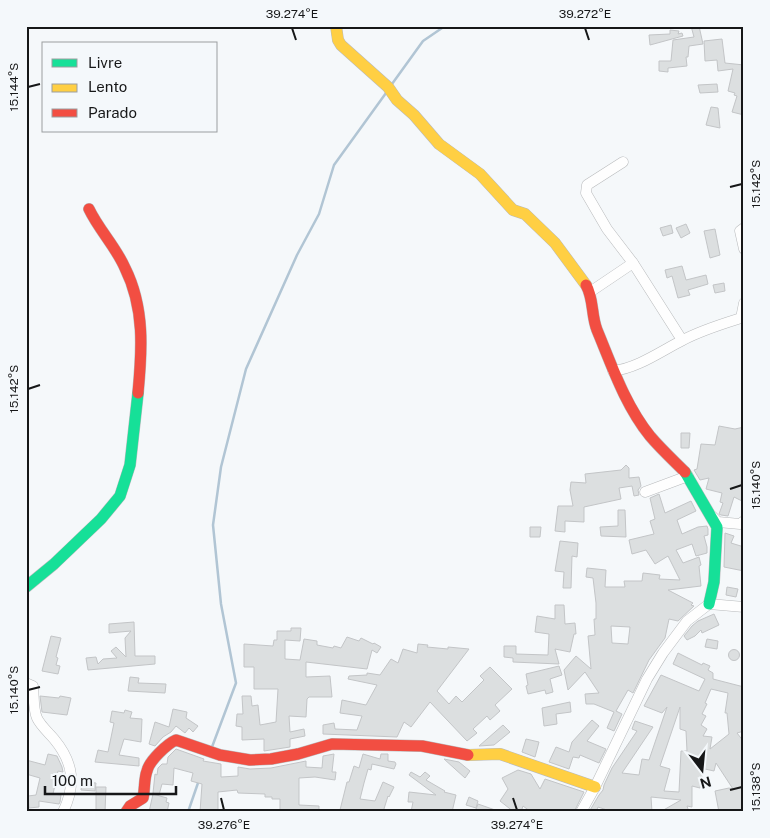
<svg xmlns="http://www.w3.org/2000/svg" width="770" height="838" font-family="'Public Sans',sans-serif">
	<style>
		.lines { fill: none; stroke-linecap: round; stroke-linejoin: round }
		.stream { stroke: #b1c5d4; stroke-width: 2.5 }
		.building { fill: #dcdfe0; stroke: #c3c5c7; fill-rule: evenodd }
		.street-casing { stroke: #b8babc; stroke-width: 11 }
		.fast-casing { stroke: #b8babc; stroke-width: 12 }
		.slow-casing { stroke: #b8babc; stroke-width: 12 }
		.jam-casing { stroke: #b8babc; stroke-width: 12 }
		.street { stroke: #fefefe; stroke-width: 10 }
		.fast { stroke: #16e098; stroke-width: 11 }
		.slow { stroke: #ffcf43; stroke-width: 11 }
		.jam { stroke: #f24e42; stroke-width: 11 }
		.ticks { fill: none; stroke: #161718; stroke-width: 2 }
		.neatline { fill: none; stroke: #161718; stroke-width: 2 }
		.ticks-label { font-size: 12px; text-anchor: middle; fill: #161718 }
	</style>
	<rect width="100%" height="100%" fill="#f5f8fa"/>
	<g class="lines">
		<g class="stream">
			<path d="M392,84l31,-43 22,-15"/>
			<path d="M212,747l24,-64 -15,-79 -8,-79 8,-58 25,-98 51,-114 22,-41 15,-49 52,-72"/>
			<path d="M188,812l11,-32"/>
		</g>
	</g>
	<g class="building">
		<path d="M691,26h8l4,18 -14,2 -1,11h-2l1,9 -19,2v4l-9,-1v-10h12l2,-21 21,-3z"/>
		<path d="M670,30l9,1 -1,3 4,-1 1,3 -33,9 -1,-10 21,-1z"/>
		<path d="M722,39l3,24 19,2v50l-12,-3 5,-16 -3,-1 1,-2 -7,-2 5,-22 -15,2 -1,-11 -12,1 -1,-20z"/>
		<path d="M717,84l1,8 -18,1 -2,-8z"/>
		<path d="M711,107l7,1 2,20 -14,-3z"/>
		<path d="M686,224l4,9 -9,5 -5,-10z"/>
		<path d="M671,225l2,8 -10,3 -3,-8z"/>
		<path d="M715,229l5,26 -10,3 -6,-27z"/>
		<path d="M682,266l4,14 20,-5 2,9 -20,6 2,5 -12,3 -6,-22 -5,2 -2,-8z"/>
		<path d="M724,283l1,8 -10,2 -2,-8z"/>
		<path d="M719,426l16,3 9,-2v34l-3,23 3,2v16l-10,-5 -6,19 -7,-1 -2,-1 4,-11 -3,-1 2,-9 -16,-4 3,-11 -9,2 -6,-10 3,-1 4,-25 14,1z"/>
		<path d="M681,433h9l-1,15h-8z"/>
		<path d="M626,465l3,3v10l10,-1 2,9 -3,4 1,5 -5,1 -2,-10 -13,2 2,11 -37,8v15l-19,-1v11l-10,-1 3,-25h15l-3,-16 1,-8 15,1 -1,-9 36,-4z"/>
		<path d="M659,494l6,19 26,-12 5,10 -19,9 5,14 16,-7 9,-1 1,3v6l-4,1 3,11v6l-11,3 -4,-12 -16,6 7,13 16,-6 2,8 -2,1 2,20 -33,4 25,13 -2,2 3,1 -16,15 -9,-2 -4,19 -16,22 -16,33 -5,-3 -12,21 6,3 -8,17 -7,-3 7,-16 -20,-8h-8l-1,-10 14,-1 -14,-21 -17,18 -4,-20 12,-14 15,13 -3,-33 7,-1 -1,-16h2v-16l-3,-25 -7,-1 1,-9 19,2 -1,17h20l-1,-6h18l1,-8 17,2 -1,4 21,1 -12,-24 -13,8 -9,-14 -14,4 -3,-14 25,-6 -4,-13 5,-2 -5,-21zM611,626l19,1 -2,17 -16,-1z"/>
		<path d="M618,510h7l1,27 -25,-1 -1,-9 18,-1z"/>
		<path d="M530,527h11l-1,10h-10z"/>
		<path d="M725,533l9,3 -3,7 13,4v24l-20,-4z"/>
		<path d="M560,541l18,2 -1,14 -5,-1 -1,32h-8l1,-16 -9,-1z"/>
		<path d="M727,587l11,2 -2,8 -10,-2z"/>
		<path d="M555,605h9l1,19 10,-1 1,11h-2l-4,18 -15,-3 4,15 -46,-2v-4l-9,-1v-11h12v8l32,1 1,-21 -14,-2 2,-16 18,3z"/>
		<path d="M714,614l5,11 -17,8 -1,-3 -6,6 -8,4 -3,-4 8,-10 6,-5z"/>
		<path d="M134,622l1,34h20v8l-67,6 -2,-12 10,-1 2,7 5,-5 14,-1 -6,-7 5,-4 10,10 -1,-19 6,-7 -22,2v-9z"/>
		<path d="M291,628h10l-1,13 -15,-1v19l15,1 4,-21 13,2v4l16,3 1,-2 7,2 6,-11 12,4 2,-3 12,6 1,-1 7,4 -4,6 -5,-3 -5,19 -61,-7v15l24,-1 2,21h-23l-2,2 -1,18 -17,-1 1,16 14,-3 1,7 -15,3v8l-26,4v-12l-22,1v-13l-6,-1 1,-12h6l-1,-18h9l1,10 6,-1 2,20 16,-3 2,-33h-24v-22h-10v-23l29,2 1,-6h3v-9h14z"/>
		<path d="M51,636l10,2 -5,19 2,1 -2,7 4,1 -2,8 -16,-3z"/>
		<path d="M707,639l11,2 -1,8 -12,-2z"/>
		<path d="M418,644l10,1 -1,2 21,2v-2l21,2 -32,42 12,13 7,-8 6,6 22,-22 -4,-4 10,-9 22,22 -17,16 5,6 -10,9 -3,-4 -14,13 4,4 -10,8 -37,-39 -19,25 -7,-5 -7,15 -74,-3v-9l11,-2 1,6 22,1 5,-14 -22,-3 2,-13 24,5 11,-20 -29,-6 1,-3 18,-1v-2l13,2 11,-16 7,4 5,-14 14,4z"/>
		<circle cx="734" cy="655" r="5.5"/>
		<path d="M678,653l24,12 1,-2 7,3 -2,4 5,3v6l31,8v44l-7,2 7,9v70h-25l-4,-21 14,-3 4,1 -17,-26 -2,8 -9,-2 -5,19 -8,-2v21l-5,-1 2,6h-29l21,-12 -30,-3 1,15h-39l-15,-5 -2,5h-7l10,-17 4,-5 1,-5 8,-17 25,-37 -5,-2 3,-8 18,6 -31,46 17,2 3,-16 7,1 18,-53 -5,6 -18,-7 17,-31 38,16 6,-12 -32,-15zM711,689l17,4 -3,20h2l2,21 -19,15 2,-12 -9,-1 4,-7 -6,-4 5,-9 -4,-2 5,-10 -2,-1zM680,707v22l6,2 1,20h-6l-2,41 -15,-1 6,-22 -10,-3z"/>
		<path d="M559,666l3,9 -12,4 3,13 -7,2 -1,-4 -17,4 -2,-8 2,-1 -2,-11z"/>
		<path d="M130,677l9,1 -1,5 28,1 -1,9 -37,-2z"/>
		<path d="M40,696l19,2 1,-2 11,2 -4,17 -25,-3z"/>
		<path d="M570,702l1,10 -15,2 1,10 -13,2 -2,-18z"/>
		<path d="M173,709l14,3 -1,6 12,8 -5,6 -4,-4 -4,5 -9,-7 -5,6 -8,5 -8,9 -6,-2 6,-22 14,5z"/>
		<path d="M125,710l7,2 -2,6 12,1 -1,23 -17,-3 -5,16 20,3v8l-44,-4 3,-12 10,2 6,-29 -4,-1 2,-11 12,2z"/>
		<path d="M592,720l7,6 -12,15 19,8 -7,14 -19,-8 -1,3 -6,-1 -4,12 -20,-7 7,-15 13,5 3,-10z"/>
		<path d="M503,725l7,7 -16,13 -15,1z"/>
		<path d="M526,739l13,3 -4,15 -13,-5z"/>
		<path d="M176,749l28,10 -1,2 18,3v13l17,-1v-9l12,2 21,-1 35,-7v6l16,1 1,-12 11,-2 -2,18h4l-1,8 -20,-3 -16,1v27l20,1v6h-39v-13h-8v-2h-7v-3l-27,-1 -1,-3 -19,2v20h-18l2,-28 -11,-3 2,-8 -19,-5 -1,17 -11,-1 -3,11 -6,-2 2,-19 2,1 1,-7 4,-4h5l1,-7z"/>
		<path d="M48,754l9,2 5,11 1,5 -5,-1 -5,23 8,1 -1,7 -1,2 -20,-3v6l-10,1 -1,-12 8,-1 4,-17 -14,-4v-14l19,5z"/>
		<path d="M363,754l17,5 1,-5h7v7l7,1 1,2 -2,5 -22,-5 -1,6 -3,-1 -4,14 -4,16 15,2 8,-19 11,5 -5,10 -1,-1 -5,16h-34l-9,-2 7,-28h2l5,-16 5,2z"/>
		<path d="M444,759l15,3 11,9 -5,7z"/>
		<path d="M518,770l13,4 9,15 5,-10 39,13 -10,20h-43l-8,-6 -2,6h-7l-14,-11 8,-12 -6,-11z"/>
		<path d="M411,772l9,5 5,-5 5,4 -4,4 19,11 -1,1 12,3 -4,17h-41l2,-10h-5l1,-10 27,3 -27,-20z"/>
		<path d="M82,782l14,1 -1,8 -14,-1z"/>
		<path d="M96,787h10l-1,25h-9z"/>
		<path d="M153,794l14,4 -1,4 3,1 -2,9h-18z"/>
		<path d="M469,797l9,4 -2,7 -10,-3z"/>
		<path d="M478,804l20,7v1h-23z"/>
	</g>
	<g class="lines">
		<defs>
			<g id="street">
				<path d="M623,162l-36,23 -1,8 21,36 26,34"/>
				<path d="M744,228l-4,3 4,18"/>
				<path d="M590,292l43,-29 49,77"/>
				<path d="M613,371c25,-3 48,-20 70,-31 19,-10 39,-16 58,-22l3,-15"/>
				<path d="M645,492l43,-16"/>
				<path d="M712,516l6,6 22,2 4,-3"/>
				<path d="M26,683l7,3c1,9 0,23 4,32 3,7 12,15 17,21 20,24 22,46 9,73"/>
				<path d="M581,812l14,-25 52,-108 16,-26 24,-32 22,-17 35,3"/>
			</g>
			<g id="fast">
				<path d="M685,472l32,55 -3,55 -5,22"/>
				<path d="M26,587l28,-23 47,-45 19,-23 10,-31 8,-72"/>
			</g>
			<g id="slow">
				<path d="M336,26l2,14 3,5 47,42 9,13 17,15 25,29 41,30 33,36 12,4 30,29 31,42"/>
				<path d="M468,755l32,-1 95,33"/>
			</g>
			<g id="jam">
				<path d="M89,209c10,21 27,38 36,59 20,40 17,83 13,125"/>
				<path d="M586,285c8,14 5,30 11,45 15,36 28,75 53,106 11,13 23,24 35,36"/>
				<path d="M126,812l4,-6 13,-8c2,-9 1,-20 4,-27 2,-10 20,-27 29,-31l44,15 30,5 21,-1 27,-5 34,-10 90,2 46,9"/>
			</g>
		</defs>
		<use href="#street" class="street-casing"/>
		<use href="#fast" class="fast-casing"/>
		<use href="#slow" class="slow-casing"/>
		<use href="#jam" class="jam-casing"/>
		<use href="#street" class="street"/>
		<use href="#fast" class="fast"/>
		<use href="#slow" class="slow"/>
		<use href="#jam" class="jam"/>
	</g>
	<path class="ticks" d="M292,28l4,12M585,28l4,12M28,87l12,-3M730,187l12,-3M28,389l12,-4M730,489l12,-4M28,690l12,-3M730,790l12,-3M221,798l3,12M513,798l4,12"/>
	<rect width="770" height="838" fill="none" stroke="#f4f8fb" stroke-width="55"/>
	<rect x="42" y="42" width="175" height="90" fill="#f4f8fb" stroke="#9b9ea0"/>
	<rect x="52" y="59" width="25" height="8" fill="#16e098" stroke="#9b9ea0"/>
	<text x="88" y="68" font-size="15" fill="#161718">Livre</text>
	<rect x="52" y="84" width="25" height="8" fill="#ffcf43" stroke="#9b9ea0"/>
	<text x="88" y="92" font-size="15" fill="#161718">Lento</text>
	<rect x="52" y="109" width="25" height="8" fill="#f24e42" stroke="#9b9ea0"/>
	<text x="88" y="118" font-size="15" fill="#161718">Parado</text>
	<g transform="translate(702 770) rotate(164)" stroke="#f4f8fb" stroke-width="4" paint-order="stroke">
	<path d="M0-4L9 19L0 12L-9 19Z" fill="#161718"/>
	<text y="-8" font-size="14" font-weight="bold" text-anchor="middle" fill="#161718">N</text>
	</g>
	<path d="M45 786v8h131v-8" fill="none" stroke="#161718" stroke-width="2.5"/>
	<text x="52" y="786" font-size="15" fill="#161718" stroke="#f4f8fb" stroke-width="4" paint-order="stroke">100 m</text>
	<rect x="28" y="28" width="714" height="782" class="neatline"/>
	<g class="ticks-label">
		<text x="292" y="18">39.274°E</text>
		<text x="585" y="18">39.272°E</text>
		<text transform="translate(14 87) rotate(-90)" y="4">15.144°S</text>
		<text transform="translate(756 184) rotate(-90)" y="4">15.142°S</text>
		<text transform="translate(14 389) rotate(-90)" y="4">15.142°S</text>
		<text transform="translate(756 485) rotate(-90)" y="4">15.140°S</text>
		<text transform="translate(14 690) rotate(-90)" y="4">15.140°S</text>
		<text transform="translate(756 787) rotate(-90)" y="4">15.138°S</text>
		<text x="224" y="829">39.276°E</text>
		<text x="517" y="829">39.274°E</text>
	</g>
</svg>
